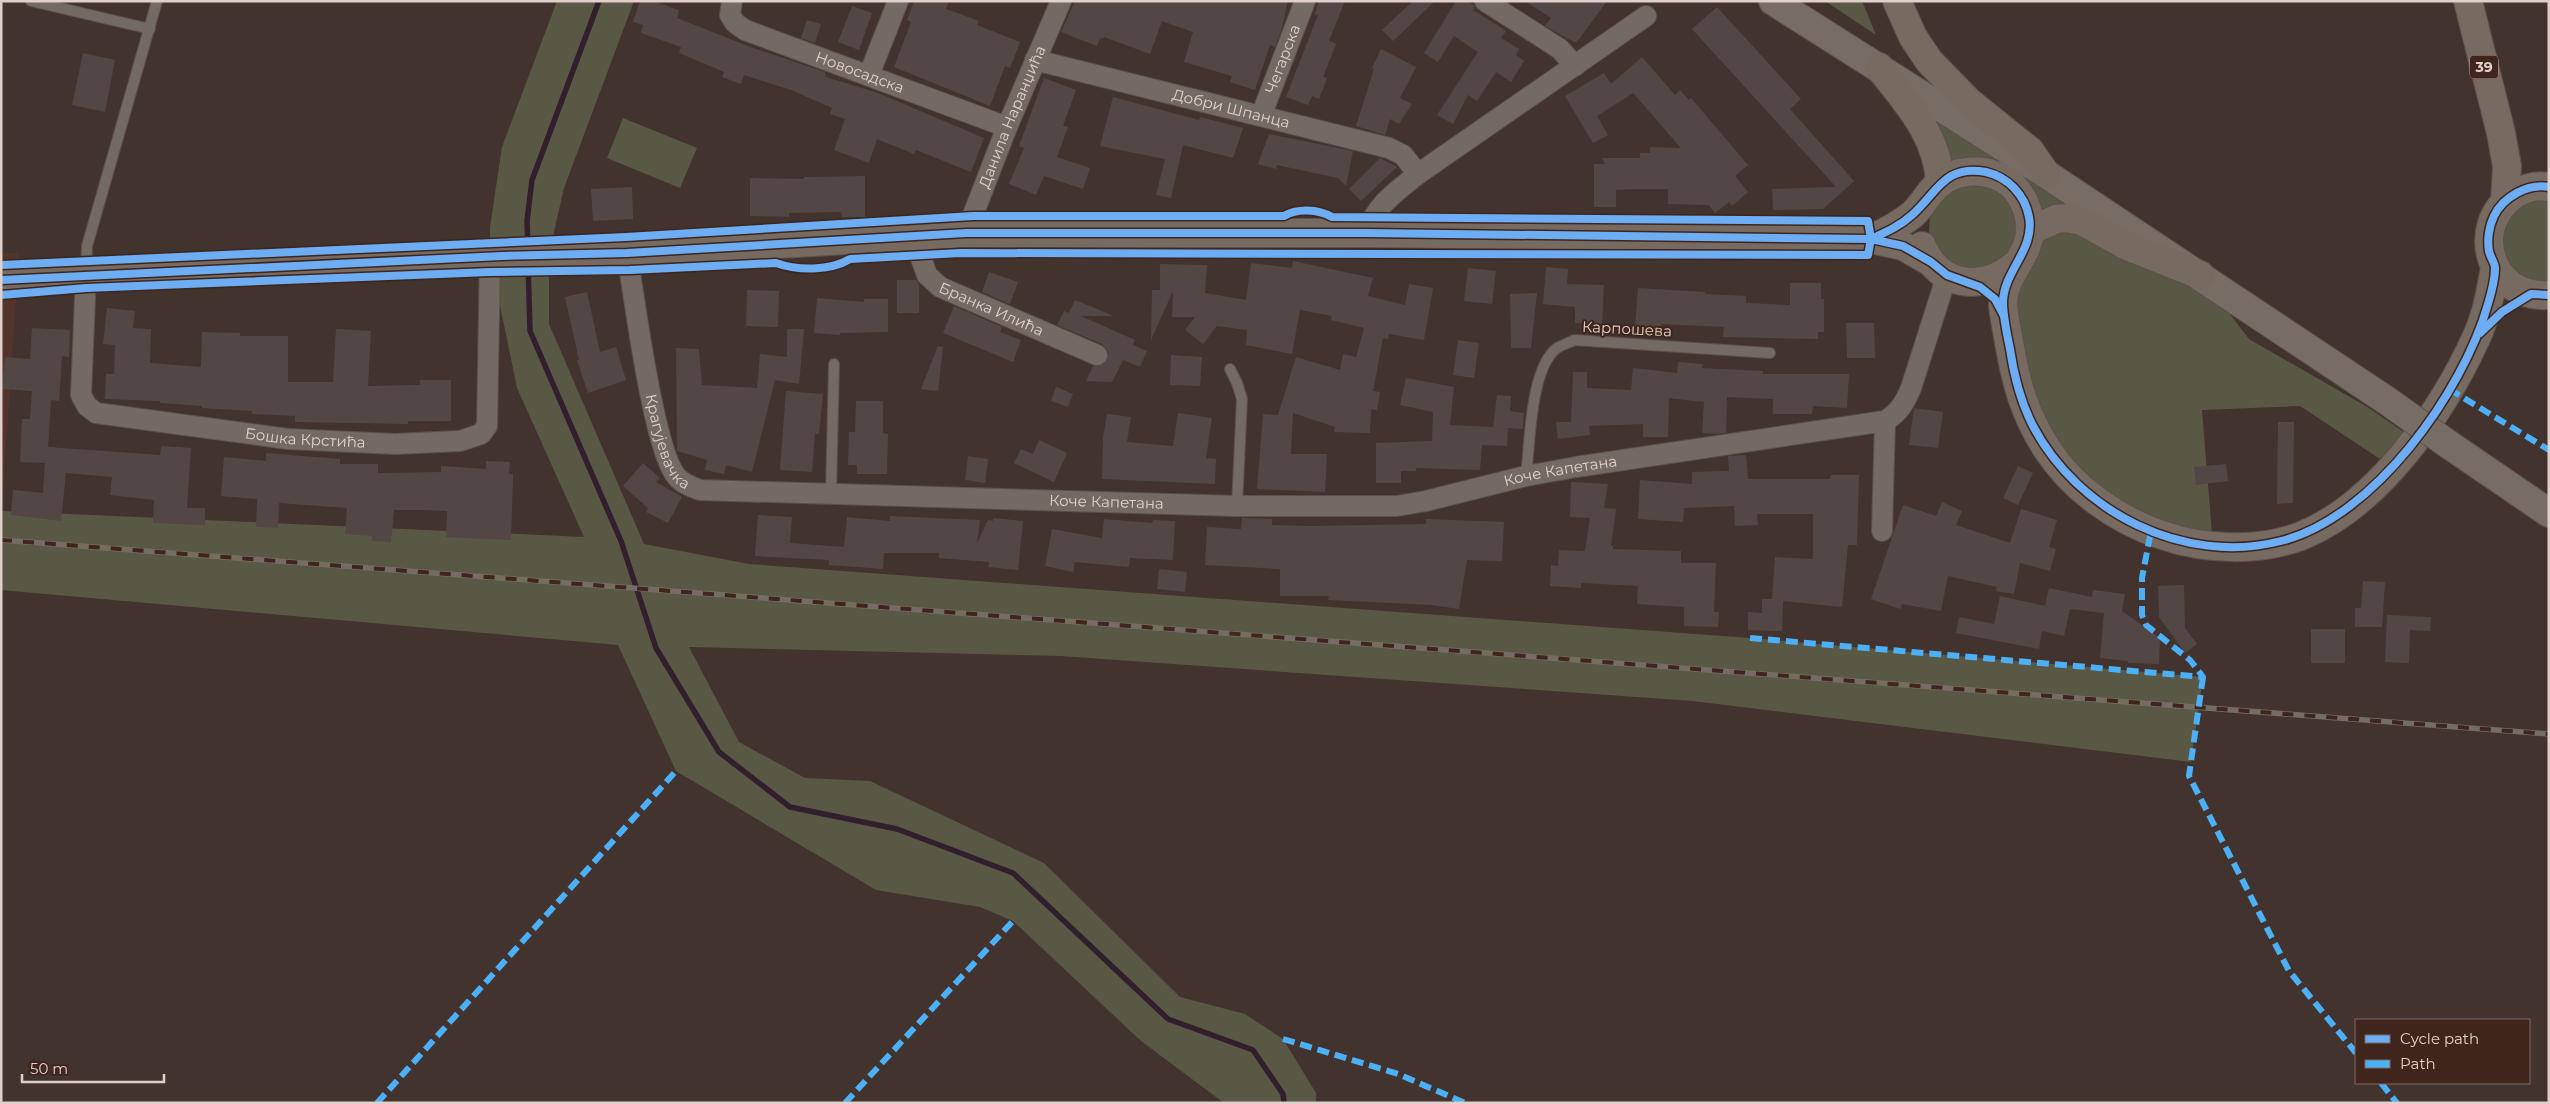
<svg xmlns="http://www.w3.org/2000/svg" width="2550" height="1104" font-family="Montserrat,sans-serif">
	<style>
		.built { fill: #53342a }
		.green { fill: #595844 }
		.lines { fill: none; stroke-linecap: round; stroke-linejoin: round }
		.stream { stroke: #311f2e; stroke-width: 5.5 }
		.building { fill: #534746 }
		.service-casing { stroke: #5d504c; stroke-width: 12 }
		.minor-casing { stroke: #5d504c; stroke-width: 22 }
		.secondary-casing { stroke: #5d504c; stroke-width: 30 }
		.primary-casing { stroke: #5d504c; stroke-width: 30 }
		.service { stroke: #736b63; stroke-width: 10 }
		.minor { stroke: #736b63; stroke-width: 20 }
		.secondary { stroke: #776d64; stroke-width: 28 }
		.primary { stroke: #776a61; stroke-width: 28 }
		.rail-casing { stroke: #756c66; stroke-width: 5.5 }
		.rail { stroke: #3f251c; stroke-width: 4; stroke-dasharray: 11; stroke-linecap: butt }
		.secondary-bridge-casing { stroke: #5d504c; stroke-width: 30; stroke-linecap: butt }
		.secondary-bridge { stroke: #776d64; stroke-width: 28 }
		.quiet { stroke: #4cb0f7; stroke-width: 6; stroke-dasharray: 12 6; stroke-linecap: butt }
		.cycleway-casing { stroke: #3f251c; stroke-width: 11 }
		.cycleway { stroke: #6dadf4; stroke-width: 8 }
		.labels { text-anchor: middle; stroke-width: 4; stroke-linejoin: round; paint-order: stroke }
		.shield { fill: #3f251c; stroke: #b09d96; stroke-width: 1 }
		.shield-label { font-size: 14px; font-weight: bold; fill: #e1d0ca }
		.street-label { font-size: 15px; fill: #e1d0ca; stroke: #3f251c }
	</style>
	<rect width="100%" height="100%" fill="#42332e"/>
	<path class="built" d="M1,253h18l-17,258h-1z"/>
	<g class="green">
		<path d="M557,1h77l-70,187 -15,66v70l95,220 105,20 1001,74 453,39 -12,85 -498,-61 -632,-45 -372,-9 50,95 66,36 65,3 174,82 136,134 65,17 38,25 33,54v10h-92l-83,-62 -128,-120 -33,-14 -104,-17 -200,-119 -58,-126 -617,-55v-79l583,26 -67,-149 -27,-131v-30l12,-80z"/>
		<path d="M1825,1h37l14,34z"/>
		<path d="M1924,107l165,104h-48l-10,-16 -82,-25z"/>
		<path d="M623,118l74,30 -17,40 -73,-30z"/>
		<path d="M1988,183l24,17 8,27 -9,28 -25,16 -31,-3 -21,-21 -5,-15 1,-16 6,-14 23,-18z"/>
		<path d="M2549,195v90h-12l-27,-13 -13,-42 16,-26z"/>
		<path d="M2056,219l144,56 49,64 120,69 46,32 -23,27 -92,-61 -98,4 11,136 -43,-8 -116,-79 -50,-143 38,-92z"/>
	</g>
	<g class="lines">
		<g class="stream">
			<path d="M528,248l-1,-27 5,-41 67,-179"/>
			<path d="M528,262l2,69 91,210 35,107 63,104 71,55 107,22 116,44 155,146 85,31 30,44 1,9"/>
		</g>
	</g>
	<g class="building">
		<path d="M640,1h13l26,9 -2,8 76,30 72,24 1,5 52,16 106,45 -13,34 -55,-22 -2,4 -37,-15 -8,24 -35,-13 11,-31 -15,-5 2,-6 -41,-18 -47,-15 -3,9 -19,-7 2,-5 -45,-19 2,-6 -40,-14 2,-8 -10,-3z"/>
		<path d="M914,1h35l-3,8 33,12 -2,4 43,17 -10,26 -5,-2 -15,40 -96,-39 17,-45 -4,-2z"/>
		<path d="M1075,1h213l-6,27 -7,19 -5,-2 -15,45 -25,-8 2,-6 -48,-14 9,-30 -31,-11 -12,33 -46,-17 -1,2 -3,-1 -3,8 -36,-14z"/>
		<path d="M1319,1h26l-16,40 7,3 -13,33 4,1 -8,21 -7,-3 -4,9 -22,-8 32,-82 -3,-1z"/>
		<path d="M1413,1h22l-42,40 -11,-11z"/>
		<path d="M1456,1h11l8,5 -2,4 33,21 -5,7 18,11 -3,6 8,6 -13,21 -15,-10 -19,29 -9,-6 -15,29 -16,-9 41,-63 -24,-16 -16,26 -14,-9z"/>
		<path d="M1525,1h82l-31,42 -31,-17 6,-8z"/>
		<path d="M852,6l20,7 -13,37 -21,-8z"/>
		<path d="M1717,7l84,92 -11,10 64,72 -31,28 -50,1 -1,-21 64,-2 -144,-158z"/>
		<path d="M807,20l14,4 -6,19 -14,-5z"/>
		<path d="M1381,49l35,18 -16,31 12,6 -13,20 -9,-5 -5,16 -29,-9 18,-57 -2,-1z"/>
		<path d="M83,53l32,7 -10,52 -33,-7z"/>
		<path d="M1642,57l33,38 5,-5 9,10 2,-2 57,67 -13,11 13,16 -16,14 -3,-4 -14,11 -6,-8 -41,-1v-15h-35l-17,1v17h-22v-43h11l-3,-6h38v-5h10v-6l31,1 -48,-55 -36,23 11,19 -15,8 -28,-47 39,-23 7,11z"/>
		<path d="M1044,78l32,12 -13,36 5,1 -11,30 33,11 -7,21 -39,-13 -8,19 -27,-11 15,-36 -5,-2z"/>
		<path d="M1113,97l86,23 1,-3 43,11 -10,30 -50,-13 -12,53 -15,-3 9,-36 -65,-13z"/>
		<path d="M1269,134l84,17 -7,35 -8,-8 -61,-13 -1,4 -18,-5z"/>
		<path d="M1380,158l17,9 -36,34 -12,-12z"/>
		<path d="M865,176v41h-23l-1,-5 -52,1v4l-39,-1v-38l54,1v-2z"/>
		<path d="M632,187l1,32 -40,2 -2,-32z"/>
		<path d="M1293,261l80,17 -5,18 37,9 4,-21 24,4 -9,52 -35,-6 -1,5 -5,-1 -10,53 7,1 -3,18 -6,-1 -1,24 -36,-1 1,-5 -42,-14 -2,41h36l-2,38 -68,-3 6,-75 15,1 18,-58 44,13 3,-16 13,3 8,-29 -33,-8 1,-4 -32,-6 -8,44 -46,-9 1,-15 -30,-4 -14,18 -18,-14 10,-13h-23l1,-26 -22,49 1,-50h8v-26l47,1 -2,28 41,7 5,-37 41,5z"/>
		<path d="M1546,267l22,2 -1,15 37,1 -2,39 -27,-1v-16l-32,-3z"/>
		<path d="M1468,268l28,3 -4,33 -28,-3z"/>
		<path d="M989,272l29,10 -8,22 -28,-12z"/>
		<path d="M897,280h19l3,4v29h-22z"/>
		<path d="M1790,283h31v16h3v33h-6v7l-95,-2 1,-10 -63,-3v5l-26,-2 3,-39 67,4v2l41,2v7l44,2z"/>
		<path d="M747,290l32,1 -1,36 -32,-1z"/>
		<path d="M587,292l13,60 16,-5 10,33 -38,13 -11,-33h2l-14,-63z"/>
		<path d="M1537,293l-6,55h-20l-1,-54z"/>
		<path d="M817,298l47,4v-3h24v33l-48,1v2l-26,-2z"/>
		<path d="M1075,300l39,16h-33l54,24 -2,5 14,6 -7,16 -17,-7 -11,22 -26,-1 7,-15 11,-2 5,-11 -7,-9 -45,-19 7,-14 5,2z"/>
		<path d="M954,306l48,21 -2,5 21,8 -8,22 -70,-29z"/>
		<path d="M107,308l28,3 -2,17 18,1 -1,34 51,4 1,-35 38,1v3h48v46h45l3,-53 35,2 -3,55 52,-1v-5h31v41h-43v3l-113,-2v-6l-43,-2v-3l-50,-3v-2l-42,-3v-2l-55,-2 1,-25h8l1,-29 -12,-1z"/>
		<path d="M1846,323h28l1,35h-28z"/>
		<path d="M32,328l38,2 -1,27 -7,-1 -3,45 -8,-1 -3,47 112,8 1,-9 30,2 -4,60h18v17l-52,-2 1,-23 -44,-5 2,-18 -46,-4 -5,48 -50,-6 2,-25 30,3 2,-30 -25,-1 2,-43h8l2,-28 -30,-2 3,-32 25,2z"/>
		<path d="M787,329h17l-5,55 -24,-4 -23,92 -26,-7 -2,9 -19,-4 2,-10 -30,-9 -1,-103 23,1 3,36 55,3 3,-34 27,3z"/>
		<path d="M1458,340l21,3 -5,35 -21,-3z"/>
		<path d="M938,346l5,1 -5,44 -17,-2z"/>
		<path d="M1171,355l31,2 -2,29 -30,-1z"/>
		<path d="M1678,362l25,2 -1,4 61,3v3h86l-2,34 -34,-2 -1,8h-39v-15l-46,-2 -1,36 -9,1 -15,-1 2,-31 -35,-4 -1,39h-25v-13l-54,2 1,9 -32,4 -2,-17h15l2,-50h14v16l44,2 2,-22 44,5z"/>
		<path d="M1406,378l48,9 -4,38 43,2 4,-32 14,1 -1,15 14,2 -1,16 -15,-1 -1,18 -25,-1 -2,25 -64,-2v3h-15v12h-25v-40l56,-2 1,-29 -33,-7z"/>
		<path d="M1056,387l17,7 -5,13 -17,-6z"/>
		<path d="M786,391l37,3 -4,40 -4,-1 -3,39 -32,-2z"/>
		<path d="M856,401h27v32l5,1 -1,40h-30v-9h-9l1,-33h6z"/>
		<path d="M1914,408l29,4 -5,36 -29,-3z"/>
		<path d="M1178,413l34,5 -6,40 10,1 -1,25 -113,-5 1,-41 4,-24 24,3 -4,25 46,4z"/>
		<path d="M2278,422h16l-1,81 -16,1z"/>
		<path d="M1039,440l28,13 -13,29 -40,-19 7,-14 12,5z"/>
		<path d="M266,453l74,6v5h38v9l63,-1v-6l45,3v-8l24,1 -1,12h4l-2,66 -65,-3 1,-26 -23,-1h-30l-3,32 -19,-1v-5l-27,-2 2,-26 -68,-5 -1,25 -22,-1 1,-28 -36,-3 3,-39 42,4z"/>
		<path d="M1746,455l2,24h82l1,-4h28l-2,70h-9l-6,62 -59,-6 -1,30 -34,-1v-18l14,1v-14h10l3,-42 38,2v-45h-56l1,11 -23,1 -1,-20 -50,2 -1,14 -45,-3 2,-39 52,4v-12l37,-1 -1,-15z"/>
		<path d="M968,456l20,3 -3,24 -20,-3z"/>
		<path d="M643,463l17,15 -4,4 26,15 -14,26 -22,-11 2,-4 -25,-22z"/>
		<path d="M2226,464l2,17 -32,4 -2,-18z"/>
		<path d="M2018,466l15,7 -15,32 -15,-7z"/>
		<path d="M1571,482l37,2 -4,24 12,1 -5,37h2v3l68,2v12h35l-2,49h5l-1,15 -34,-1v-19l-47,-3 1,-18 -57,-3v5l-31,-2 1,-21 7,1 1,-16 26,1 5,-33 -20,-1z"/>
		<path d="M1942,502l20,9 -6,14 54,18 11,-34 36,11 -8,27 7,2 -6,22 -30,-8 -6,31 -18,-3 1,-4 -49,-11 -7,35 -39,-7 -2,5 -29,-10 32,-94 33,11z"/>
		<path d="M758,515l34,2 -2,26 54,4 3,-30 43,4v-5l90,4 -3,23 11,-23 5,1v-3l30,3 -5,49 -30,-3 1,-5 -50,-4v-5h-55l-1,16 -54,-4v-5l-74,-4z"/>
		<path d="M1242,518l30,1v6l38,1 116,-2v-5l78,3 -2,39 -35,-1 -8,49 -28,-4 -103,-5 1,-4h-49v-27l-75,-4 2,-38 34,2z"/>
		<path d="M1104,519l48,4 1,-3 22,1 -2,39 -43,-2 -1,9 -54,-5 -2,10 -28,-6 7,-37 50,9z"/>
		<path d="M1159,569l28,3 -2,20 -28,-3z"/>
		<path d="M2363,581l22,1 -3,45h-27v-19h6z"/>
		<path d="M2184,585l1,43 12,16 -12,9 -26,-36 -1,-31z"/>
		<path d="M2049,588l43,9 1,-7 32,4 -3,17 38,27 -1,26 -31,-1v-2l-28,-3 4,-45 -34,-4 -6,27 -22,-5 -3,18 -83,-16 3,-16 35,7 6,-28 45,10z"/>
		<path d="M2387,615l44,2 -1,14 -20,-1 -1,33 -24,-1z"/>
		<rect x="2311" y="629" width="34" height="34"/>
	</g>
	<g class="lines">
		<defs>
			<g id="service">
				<path d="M31,1l119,28"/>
				<path d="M86,274l1,-28 70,-245"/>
				<path d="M1230,369l7,14 5,16 -5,107"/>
				<path d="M1526,476c4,-31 4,-108 31,-128 5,-3 12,-5 17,-8l196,13"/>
				<path d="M831,494l3,-130"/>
			</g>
			<g id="minor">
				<path id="s1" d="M732,1l-2,14 5,8 10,7 262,97"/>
				<path d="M1485,1l75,48 15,17"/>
				<path id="s2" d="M1035,60l354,88 14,7 15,19 228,-158"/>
				<path d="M869,75l29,-74"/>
				<path id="s3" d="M1261,116l44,-115"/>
				<path id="s4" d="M966,233l41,-106 54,-126"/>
				<path d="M1367,233c8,-28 30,-42 51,-59"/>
				<path id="s5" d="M913,236l14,39 13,12 157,68"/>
				<path id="s6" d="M627,253c7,42 27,200 50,224 6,7 15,10 23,13l537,16h160l29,-5 100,-25 50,-9 309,-46c14,-8 20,-19 26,-33l36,-113"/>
				<path id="s7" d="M86,274l-5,121 6,11 9,7 192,26 107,5 65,-3 21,-7 6,-8 3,-170"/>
				<path d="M1882,531l3,-110"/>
			</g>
			<g id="secondary">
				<path d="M1773,1l273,173 340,226"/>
				<path d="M2448,444l101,69"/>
			</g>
			<g id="primary">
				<path d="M1897,1l16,36 16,24 40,41 61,49 16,23"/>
				<path d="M2468,1l33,132 6,33 -2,35"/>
				<path d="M1879,67c28,36 59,68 61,116"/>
				<path d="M2549,187c-12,-2 -24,1 -34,7 -48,32 -25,106 34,101"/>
				<path d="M2030,231l26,-12 11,-1 15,3 45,25 73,29"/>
				<path d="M1871,239c15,-7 29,-14 42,-25 9,-8 15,-20 24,-29 21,-18 54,-18 75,0 17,17 23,44 13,65 -9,19 -22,32 -22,55 1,12 4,25 6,37 7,41 15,71 38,107 26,40 70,71 115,86 43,15 97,17 139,1 78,-31 143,-127 176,-200 10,-22 14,-46 18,-69"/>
				<path d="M1922,246c17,42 61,45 92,20"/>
				<path d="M1,280l501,-24 125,-3 339,-20h401l504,6 32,7 28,16"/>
			</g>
		</defs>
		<use href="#service" class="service-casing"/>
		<use href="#minor" class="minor-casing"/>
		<use href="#secondary" class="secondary-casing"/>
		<use href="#primary" class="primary-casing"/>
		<use href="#service" class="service"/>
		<use href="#minor" class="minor"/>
		<use href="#secondary" class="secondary"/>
		<use href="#primary" class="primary"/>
		<defs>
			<path id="rail" d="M1,540l2548,194"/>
		</defs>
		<use href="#rail" class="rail-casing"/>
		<use href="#rail" class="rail"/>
		<defs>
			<path id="secondary-bridge" d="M2386,400l62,44"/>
		</defs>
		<use href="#secondary-bridge" class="secondary-bridge-casing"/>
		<use href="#secondary-bridge" class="secondary-bridge"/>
		<g class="quiet">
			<path d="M2449,389l100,61"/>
			<path d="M1750,638l453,39 -13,-17 -44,-35 -4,-10v-37l9,-47"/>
			<path d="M2203,677l-14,99 100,195 67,82"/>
			<path d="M1283,1039l115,35 67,29"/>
			<path d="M2381,1083l16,20"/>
			<path d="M377,1103l299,-332"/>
			<path d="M845,1103l168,-182"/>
		</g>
		<defs>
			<g id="cycleway">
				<path d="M1871,239c15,-7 29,-13 41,-24 25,-22 32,-51 74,-43 22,5 39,23 43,45 6,33 -25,53 -26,85 0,15 4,32 7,47 4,27 10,51 22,75 45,88 152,142 249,117 93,-23 182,-149 207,-237 3,-10 7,-25 7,-36 0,-5 -5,-11 -6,-17 -2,-11 0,-25 5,-35 9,-19 34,-33 55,-29"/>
				<path d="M1,265l625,-28 347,-21h311c13,-8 34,-7 48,1l536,4 3,18 -3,16 -908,-2 -110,6c-20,12 -52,12 -74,4l-146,7 -140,2 -404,16 -85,7"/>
				<path d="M1,280l501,-24 125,-3 339,-20h401l504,6 32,7 28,16 16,13 33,12 15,12 9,17"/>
				<path d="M2480,333l22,-21 29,-18 18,1"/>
			</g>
		</defs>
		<use href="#cycleway" class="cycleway-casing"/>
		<use href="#cycleway" class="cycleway"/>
	</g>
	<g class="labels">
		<rect class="shield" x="2470" y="55.5" width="28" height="23" rx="4"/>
		<g class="shield-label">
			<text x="2484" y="72">39</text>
		</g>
		<g class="street-label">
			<text dy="5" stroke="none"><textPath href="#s3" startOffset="61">Чегарска</textPath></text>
			<text dy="5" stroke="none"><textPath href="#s1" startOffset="158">Новосадска</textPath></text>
			<text dy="5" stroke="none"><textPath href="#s2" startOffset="202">Добри Шпанца</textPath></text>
			<text dy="5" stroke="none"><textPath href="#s4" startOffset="125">Данила Наранџића</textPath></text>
			<text dy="5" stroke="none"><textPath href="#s5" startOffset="115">Бранка Илића</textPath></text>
			<text transform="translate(1627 329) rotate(3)" y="5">Карпошева</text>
			<text dy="5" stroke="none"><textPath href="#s6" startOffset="194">Крагујевачка</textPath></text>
			<text dy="5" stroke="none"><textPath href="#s7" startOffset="356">Бошка Крстића</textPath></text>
			<text dy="5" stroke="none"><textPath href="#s6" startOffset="1122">Коче Капетана</textPath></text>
			<text dy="5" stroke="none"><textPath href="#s6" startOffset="664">Коче Капетана</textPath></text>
		</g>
	</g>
	<rect width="2550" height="1104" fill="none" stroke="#e1d0ca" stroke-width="5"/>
	<rect x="2355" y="1019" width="175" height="65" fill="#3f251c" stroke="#806962"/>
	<rect x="2365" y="1035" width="25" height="8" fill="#6dadf4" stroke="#806962"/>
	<text x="2400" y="1044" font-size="15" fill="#e1d0ca">Cycle path</text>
	<rect x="2365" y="1060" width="25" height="8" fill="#4cb0f7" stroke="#806962"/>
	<text x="2400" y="1069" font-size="15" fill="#e1d0ca">Path</text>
	<path d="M22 1074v8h142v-8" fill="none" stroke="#e1d0ca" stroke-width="2.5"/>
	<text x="30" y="1074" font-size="15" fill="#e1d0ca" stroke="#3f251c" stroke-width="4" paint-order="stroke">50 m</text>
</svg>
